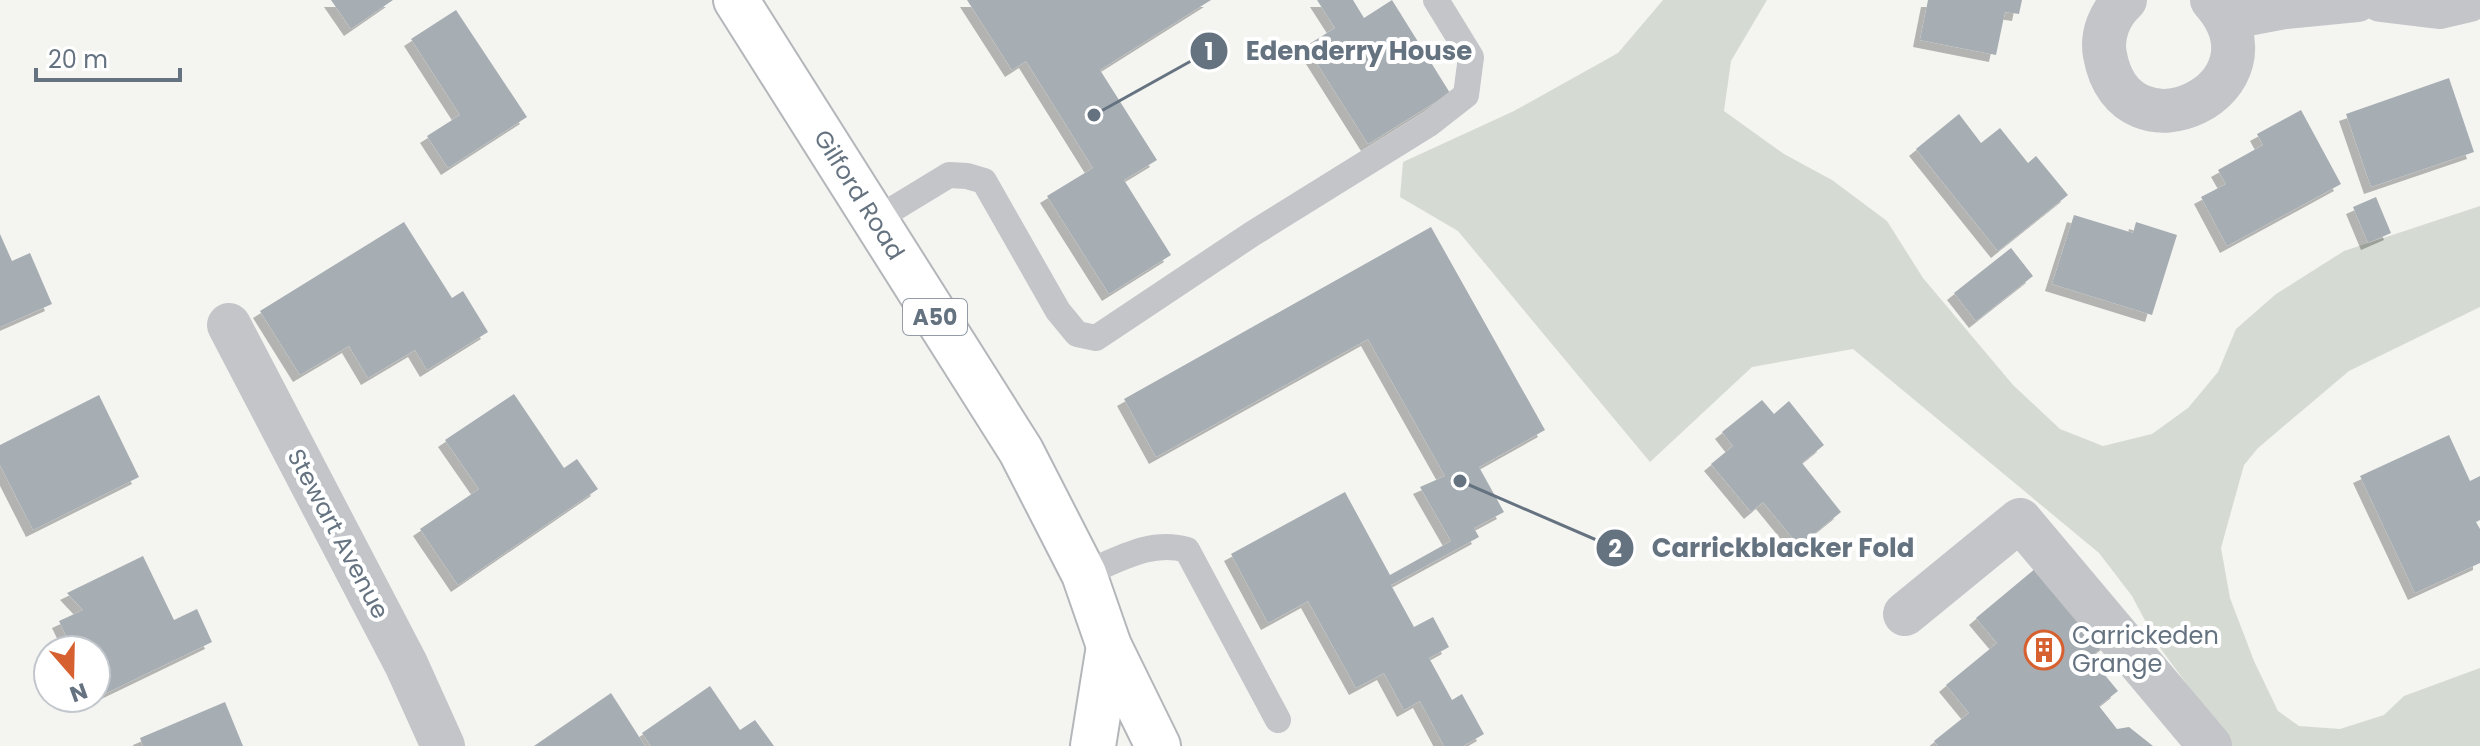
<svg xmlns="http://www.w3.org/2000/svg" width="2480" height="746" font-family="Poppins,sans-serif">
	<style>
		.green { fill: #d5dbd2 }
		.building { fill: #a7aeb3; filter: url(#shadow) }
		.lines { fill: none; stroke-linecap: round; stroke-linejoin: round }
		.primary-casing { stroke: #b3b7ba; stroke-width: 48 }
		.lane { stroke: #c3c5c9; stroke-width: 26 }
		.street { stroke: #c3c5c9; stroke-width: 44 }
		.primary { stroke: #fff; stroke-width: 44 }
		.labels { text-anchor: middle; stroke-width: 8; stroke-linejoin: round; paint-order: stroke }
		.shield { fill: #fff; stroke: #939ca6; stroke-width: 2 }
		.shield-label { font-size: 22px; font-weight: bold; fill: #657280 }
		.street-label { font-size: 24px; fill: #657280; stroke: #fff }
		.poi-label { font-size: 24px; fill: #657280; stroke: #fff; text-anchor: start }
		.leader { fill: none; stroke: #657280; stroke-width: 3 }
		.callout-dot { fill: #657280; stroke: #fff; stroke-width: 3 }
		.mark-label { font-size: 24px; text-anchor: middle; font-weight: bold; fill: #fff }
		.callout-label { font-size: 26px; text-anchor: middle; font-weight: bold; fill: #657280; stroke: #fff; stroke-width: 8; stroke-linejoin: round; paint-order: stroke }
	</style>
	<defs>
		<filter id="shadow"><feDropShadow dx="-7" dy="7" stdDeviation="0" flood-color="#0004"/></filter>
	</defs>
	<rect width="100%" height="100%" fill="#f4f4f1"/>
	<path class="green" d="M1663,0h104l-36,61 -7,50 60,43 48,26 55,41 36,57 90,107 47,44 43,17 49,-12 36,-26 30,-36 18,-43 40,-35 68,-43 136,-45v101l-131,64 -91,77 -14,17 -23,83 9,50 24,63 24,50 21,15 41,3 44,-14 20,-19 76,-28v78h-248l-74,-101 -26,-49 -33,-43 -246,-204 -101,18 -102,95 -192,-231 -58,-34 3,-35 111,-51 104,-58z"/>
	<g class="building">
		<path d="M331,0h62l-42,29z"/>
		<path d="M967,0h244l-111,70 57,90 -33,20 47,75 -62,39 -62,-98 46,-28 -67,-107 -14,9z"/>
		<path d="M1317,0h36l11,18 28,-18 58,93 -82,51 -62,-98 29,-18z"/>
		<path d="M1928,0h94l-3,14 -14,-2 -9,43 -76,-15z"/>
		<path d="M456,10l71,107 -79,51 -21,-32 33,-21 -49,-76z"/>
		<path d="M2449,78l25,74 -103,35 -25,-73z"/>
		<path d="M2301,110l40,74 -114,62 -26,-49 25,-13 -8,-14 45,-25 -6,-11z"/>
		<path d="M1959,114l22,29 19,-15 28,35 8,-7 32,39 -70,56 -82,-102z"/>
		<path d="M2376,197l15,36 -23,10 -15,-36z"/>
		<path d="M2074,215l59,18 3,-11 41,13 -25,80 -100,-31z"/>
		<path d="M404,222l48,76 11,-7 25,41 -61,38 -12,-20 -47,28 -19,-32 -49,29 -40,-64z"/>
		<path d="M1431,227l114,203 -66,37 25,45 -30,16 5,9 -88,48 23,42 19,-10 16,30 -20,11 23,42 10,-6 22,40 -21,12h-19l-24,-45 -16,9 -20,-37 -28,15 -48,-87 -40,22 -37,-69 114,-62 45,83 61,-34 -31,-54 25,-11 -77,-137 -212,118 -32,-58z"/>
		<path d="M0,234l12,27 18,-8 22,51 -52,23z"/>
		<path d="M2011,248l22,28 -57,45 -22,-28z"/>
		<path d="M514,394l50,74 13,-9 21,30 -140,96 -38,-56 59,-40 -34,-49z"/>
		<path d="M99,395l40,82 -106,53 -33,-65v-20z"/>
		<path d="M1762,400l12,14 15,-13 35,44 -22,18 39,49 -42,34 -36,-44 -12,10 -40,-48 22,-18 -11,-14z"/>
		<path d="M2449,435l21,46 10,-5v44l-4,2 4,7v34l-65,30 -55,-117z"/>
		<path d="M143,556l31,64 23,-11 15,33 -116,56v-48h-23l-14,-29 24,-11 -16,-17z"/>
		<path d="M2042,563l66,80 -18,14 28,34 -19,15 18,23 12,-2 24,19h-215l-4,-5 35,-28 -23,-28 51,-42 -21,-25z"/>
		<path d="M710,686l30,44 15,-10 19,26h-123l-9,-13z"/>
		<path d="M611,693l34,53h-111z"/>
		<path d="M225,702l18,44h-100l-3,-8z"/>
	</g>
	<g class="lines">
		<defs>
			<g id="primary">
				<path d="M736,0l285,451 63,123 25,72 49,100"/>
				<path d="M1093,746l16,-100"/>
			</g>
		</defs>
		<use href="#primary" class="primary-casing"/>
		<g class="lane">
			<path d="M875,220l74,-45 18,1 17,5 74,130 19,23 19,4 156,-104 177,-110 37,-29 5,-38 -35,-57"/>
			<path d="M1084,574c34,-14 67,-35 103,-24l91,170"/>
		</g>
		<g class="street">
			<path d="M2125,0c-15,13 -24,35 -20,55 20,113 186,33 107,-55"/>
			<path d="M2381,0l58,7 30,-7"/>
			<path d="M2226,18l59,-11 72,-7"/>
			<path d="M229,325l177,339 37,82"/>
			<path d="M1905,614l115,-94 190,226"/>
		</g>
		<use href="#primary" class="primary"/>
	</g>
	<defs>
		<symbol id="building-ring" viewBox="-11 -11 22 22"><circle r="9.5" fill="#fff" stroke="#d66030" stroke-width="1.5"/><path d="M-4-6H4V6H1V3H-1V6H-4ZM-2.5-4.3h1.7v1.8h-1.7ZM.8-4.3h1.7v1.8H.8ZM-2.5-1h1.7V.8h-1.7ZM.8-1h1.7V.8H.8Z" fill="#d66030"/></symbol>
	</defs>
	<g fill-rule="evenodd">
		<use href="#building-ring" x="2022" y="628" width="44" height="44"/>
	</g>
	<g class="labels">
		<rect class="shield" x="903" y="299" width="64" height="36" rx="6"/>
		<g class="shield-label">
			<text x="935" y="325">A50</text>
		</g>
		<g class="street-label">
			<text transform="translate(859 195) rotate(58)" y="8">Gilford Road</text>
			<text transform="translate(338 534) rotate(62)" y="8">Stewart Avenue</text>
		</g>
		<g class="poi-label">
			<text x="2072" y="644">Carrickeden<tspan x="2072" dy="28">Grange</tspan></text>
		</g>
	</g>
	<path class="leader" d="M1094 115L1209 51M1460 481L1615 548"/>
	<g class="callout-dot">
		<circle cx="1094" cy="115" r="8"/>
		<circle cx="1460" cy="481" r="8"/>
		<circle cx="1209" cy="51" r="20"/>
		<circle cx="1615" cy="548" r="20"/>
	</g>
	<g class="mark-label">
		<text x="1209" y="60">1</text>
		<text x="1615" y="557">2</text>
	</g>
	<g class="callout-label">
		<text x="1359" y="60">Edenderry House</text>
		<text x="1783" y="557">Carrickblacker Fold</text>
	</g>
	<g transform="translate(72 674) rotate(160)"><circle r="38" fill="#ffffff" stroke="#c1c7cc" stroke-width="2"/>
	<path d="M0-6L14 30L0 20L-14 30Z" fill="#d66030"/>
	<text y="-12" font-size="22" font-weight="bold" text-anchor="middle" fill="#657280">N</text>
	</g>
	<path d="M36 68v12h144v-12" fill="none" stroke="#657280" stroke-width="4"/>
	<text x="48" y="68" font-size="24" fill="#657280" stroke="#ffffff" stroke-width="6" paint-order="stroke">20 m</text>
</svg>
